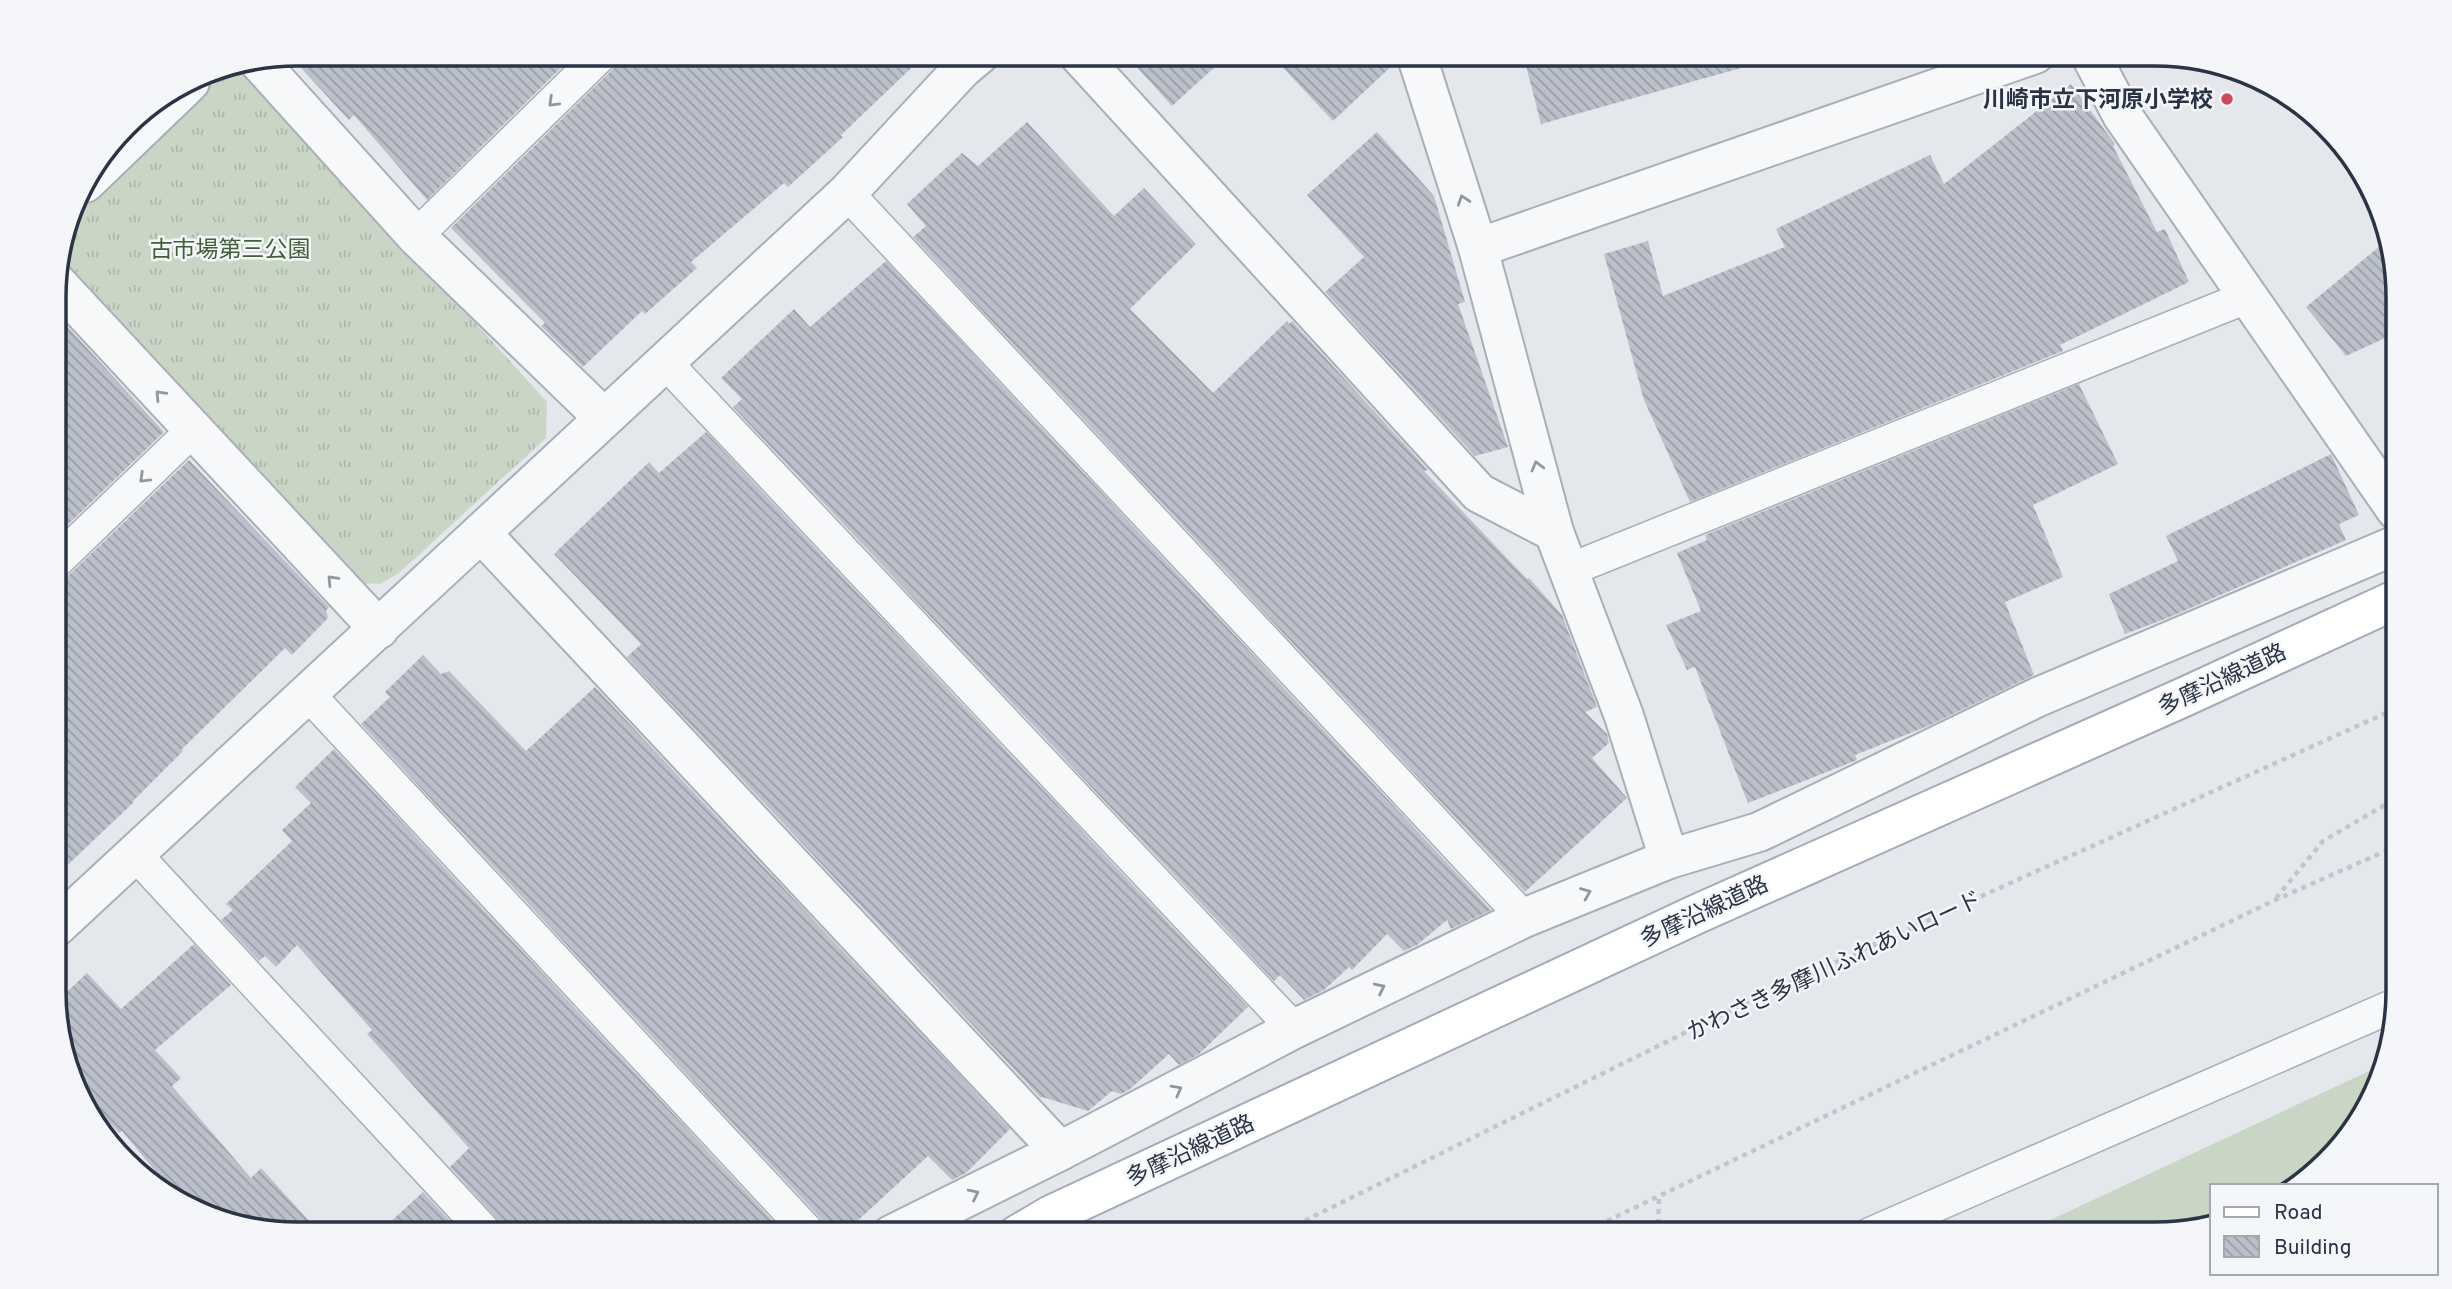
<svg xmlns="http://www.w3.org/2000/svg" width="2452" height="1289" font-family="Overpass,'Noto Sans JP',sans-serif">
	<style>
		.grass { fill: url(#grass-tufts) }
		.pitch { fill: #c9d6c5 }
		.building { fill: url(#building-back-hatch) }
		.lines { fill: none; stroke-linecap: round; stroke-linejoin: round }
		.service-casing { stroke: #a9aeb7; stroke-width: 35 }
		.minor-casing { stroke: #a9aeb7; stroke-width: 42 }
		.primary-casing { stroke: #a3abb8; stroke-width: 42 }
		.path { stroke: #c2c5cb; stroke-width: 4.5; stroke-dasharray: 5 5; stroke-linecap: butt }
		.service { stroke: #f7f8fa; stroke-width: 32 }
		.minor { stroke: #f7f8fa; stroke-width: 38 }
		.primary { stroke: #fff; stroke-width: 38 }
		.oneway { stroke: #9196a0 }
		.poi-dot { fill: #d1495b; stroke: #f4f6f9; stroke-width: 2.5 }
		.labels { text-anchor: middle; stroke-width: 5; stroke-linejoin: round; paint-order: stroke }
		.poi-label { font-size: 23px; font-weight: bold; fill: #2b3445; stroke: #f4f6f9; text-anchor: end }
		.park-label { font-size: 23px; fill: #3f6138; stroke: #f4f6f9 }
		.street-label { font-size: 23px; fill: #2b3445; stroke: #f4f6f9 }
		.rim { fill: none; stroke: #2b3445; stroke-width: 3.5 }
	</style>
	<defs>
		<pattern id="grass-tufts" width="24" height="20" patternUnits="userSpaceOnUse" patternTransform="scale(1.75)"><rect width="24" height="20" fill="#c9d6c5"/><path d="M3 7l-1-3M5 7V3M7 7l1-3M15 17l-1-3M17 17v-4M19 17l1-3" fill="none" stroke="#adb8ab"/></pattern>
		<pattern id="building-back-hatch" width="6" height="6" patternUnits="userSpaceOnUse" patternTransform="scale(1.75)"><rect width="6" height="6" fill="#bbc0ca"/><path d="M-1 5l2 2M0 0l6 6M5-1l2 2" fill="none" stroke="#989da6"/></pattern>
	</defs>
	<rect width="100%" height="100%" fill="#e4e7ec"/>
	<path class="grass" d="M240,66l10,8 297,328 -1,36 -147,135 -19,11 -19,-1 -301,-321 12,-44 150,-149z"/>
	<path class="pitch" d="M2380,1066l-8,33 -76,87h-84v34l-42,14h-150z"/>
	<g class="building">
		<path d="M298,54h277l-148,146 -73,-85 -5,5 -59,-64z"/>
		<path d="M620,54h306l-85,81 2,2 -55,50 -4,-4 -93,79 6,6 -52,46 -3,-3 -59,56 -42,-41 4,-3 -94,-95 164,-161z"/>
		<path d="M1125,54h104l-57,52z"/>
		<path d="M1270,54h125l1,8 -63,59z"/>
		<path d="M1523,54h217l1,14 -200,56z"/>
		<path d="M2071,84l44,60 -2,2 44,86 8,-3 24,53 -129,63 3,6 -373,151 -46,-102 -40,-146 44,-13 15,55 122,-49 -9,-18 154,-74 14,29z"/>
		<path d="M1027,122l87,94 30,-28 52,56 -66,65 83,84 74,-72 2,3 3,-3 136,149 -4,1 103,108 2,-1 33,37 35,92 -12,5 22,22 2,9 -17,15 35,40 -102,94 -612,-655 13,-11 -19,-22 55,-51 16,13z"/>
		<path d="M1377,132l57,64 31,106 -7,2 50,143 -33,9 -150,-164 39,-35 -57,-62z"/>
		<path d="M2386,241l10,25v67l-50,23 -40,-49z"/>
		<path d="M886,261l605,649 -40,19 -4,-9 -30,25 -13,6 -17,-17 -35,36 -3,-3 -25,23 -20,10 -24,-25 -6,6 -541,-574 9,-8 -21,-21 73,-69 16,18z"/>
		<path d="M55,313l109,119 -109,105z"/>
		<path d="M2079,384l39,80 -85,41 30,72 -58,25 29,73 -106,51 -73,29 2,5 -109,43 -53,-136 -8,3 -21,-45 35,-14 -24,-58 30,-13 -2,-5z"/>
		<path d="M706,432l542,575 -49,47 -20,11 -10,-11 -40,36 -8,4 -9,-3 -24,20 -46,-14 -1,1 -414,-441 14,-13 -87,-90 95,-92 10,11z"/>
		<path d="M2331,454l28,61 -20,9 7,16 -176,77 -45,17 -16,-40 69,-33 -12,-25z"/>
		<path d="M189,460l140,147 -3,4 2,7 -36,37 -7,-7 -104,102 2,1 -50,50 1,1 -78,74 -1,-295 13,-5z"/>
		<path d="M423,655l18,19 8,-3 77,80 69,-64 415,442 -44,44 -14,7 -24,-24 -86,79h-13l-5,-13 -463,-498 29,-27 -5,-5z"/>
		<path d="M334,749l452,486h-280l-5,-12 -51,-56 19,-19 -102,-114 5,-4 -75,-85 -21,22 -11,-11 -6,5 -38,-41 12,-10 -7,-6 66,-63 -10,-11 29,-27 -16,-16z"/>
		<path d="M194,944l37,41 -76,65 26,28 -9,8 79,92 10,-10 61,67h-24l-108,-26 -10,-8 -58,-70 -3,2 -37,-41 -26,-69v-21l31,-29 34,36z"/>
		<path d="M423,1192l40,43h-87z"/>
	</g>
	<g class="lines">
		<defs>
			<g id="service">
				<path d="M847,193l677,725"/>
				<path d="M416,236l186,-182"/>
				<path d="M665,362l629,667"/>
				<path d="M55,563l138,-133"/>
				<path d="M1569,570l678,-273"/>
				<path d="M308,694l503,541"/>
				<path d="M135,854l353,381"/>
				<path d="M1870,1234l525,-229"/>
			</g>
			<g id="minor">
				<path d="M1078,54l401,439 75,39"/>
				<path d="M1416,54l62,194 76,284 70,184 45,143"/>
				<path d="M2090,54l32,61 274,395"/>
				<path d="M259,62l157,174 188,182"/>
				<path d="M85,183l105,-101"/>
				<path d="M1478,248l557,-194"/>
				<path d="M55,281l324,348"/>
				<path d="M482,534l578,617"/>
				<path d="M56,927l791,-734 115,-124 18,-15"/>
				<path d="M891,1235l169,-84 234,-122 230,-111 145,-59 90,-27 279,-135 358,-152"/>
			</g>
			<path id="primary" d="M1017,1235l34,-20 646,-301 487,-217 213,-98"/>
		</defs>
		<use href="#service" class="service-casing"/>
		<use href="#minor" class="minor-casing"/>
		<use href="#primary" class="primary-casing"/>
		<g class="path">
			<path d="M2276,898l47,-57 74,-43"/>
			<path d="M1278,1234l461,-228 658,-298"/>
			<path d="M1580,1234l693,-333 124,-55"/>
			<path d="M1658,1234l1,-37"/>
		</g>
		<use href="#service" class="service"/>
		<use href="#minor" class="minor"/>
		<use href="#primary" class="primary"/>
	</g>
	<defs><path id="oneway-chevron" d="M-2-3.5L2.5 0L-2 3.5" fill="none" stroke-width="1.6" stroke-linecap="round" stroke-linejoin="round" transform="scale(1.75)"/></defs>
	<g class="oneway">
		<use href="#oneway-chevron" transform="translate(553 102) rotate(136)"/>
		<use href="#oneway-chevron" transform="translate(1463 200) rotate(-108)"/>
		<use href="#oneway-chevron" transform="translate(160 395) rotate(-133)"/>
		<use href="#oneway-chevron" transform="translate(1537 466) rotate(-105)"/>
		<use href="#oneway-chevron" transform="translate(144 478) rotate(136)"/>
		<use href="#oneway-chevron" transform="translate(332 580) rotate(-133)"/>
		<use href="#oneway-chevron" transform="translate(1586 893) rotate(-22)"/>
		<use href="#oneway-chevron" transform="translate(1380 988) rotate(-26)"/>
		<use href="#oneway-chevron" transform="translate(1177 1090) rotate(-28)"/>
		<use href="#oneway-chevron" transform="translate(974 1194) rotate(-26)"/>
	</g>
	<circle class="poi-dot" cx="2227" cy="99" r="7"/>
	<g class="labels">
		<g class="poi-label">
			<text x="2213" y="107">川崎市立下河原小学校</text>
		</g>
		<g class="park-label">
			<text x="230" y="257">古市場第三公園</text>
		</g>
		<g class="street-label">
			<text transform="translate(2222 679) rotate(-25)" y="8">多摩沿線道路</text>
			<text transform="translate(1704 911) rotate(-25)" y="8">多摩沿線道路</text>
			<text transform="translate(1834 965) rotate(-25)" y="8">かわさき多摩川ふれあいロード</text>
			<text transform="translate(1190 1150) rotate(-25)" y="8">多摩沿線道路</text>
		</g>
	</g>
	<path d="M0 0H2452V1289H0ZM297 66H2155A231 231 0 0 1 2386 297V991A231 231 0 0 1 2155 1222H297A231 231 0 0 1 66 991V297A231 231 0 0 1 297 66Z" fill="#f4f6f9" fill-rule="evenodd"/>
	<path class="rim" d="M297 66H2155A231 231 0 0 1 2386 297V991A231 231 0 0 1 2155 1222H297A231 231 0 0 1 66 991V297A231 231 0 0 1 297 66Z"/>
	<rect x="2210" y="1184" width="228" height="91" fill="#f4f6f9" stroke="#a4a8b1" stroke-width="2"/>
	<rect x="2224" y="1207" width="35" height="10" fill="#ffffff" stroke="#a4a8b1" stroke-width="2"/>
	<text x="2274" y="1219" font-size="21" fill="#2b3445">Road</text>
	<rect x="2224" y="1236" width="35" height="21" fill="url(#building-back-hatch)" stroke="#a4a8b1" stroke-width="2"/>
	<text x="2274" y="1254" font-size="21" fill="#2b3445">Building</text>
</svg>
